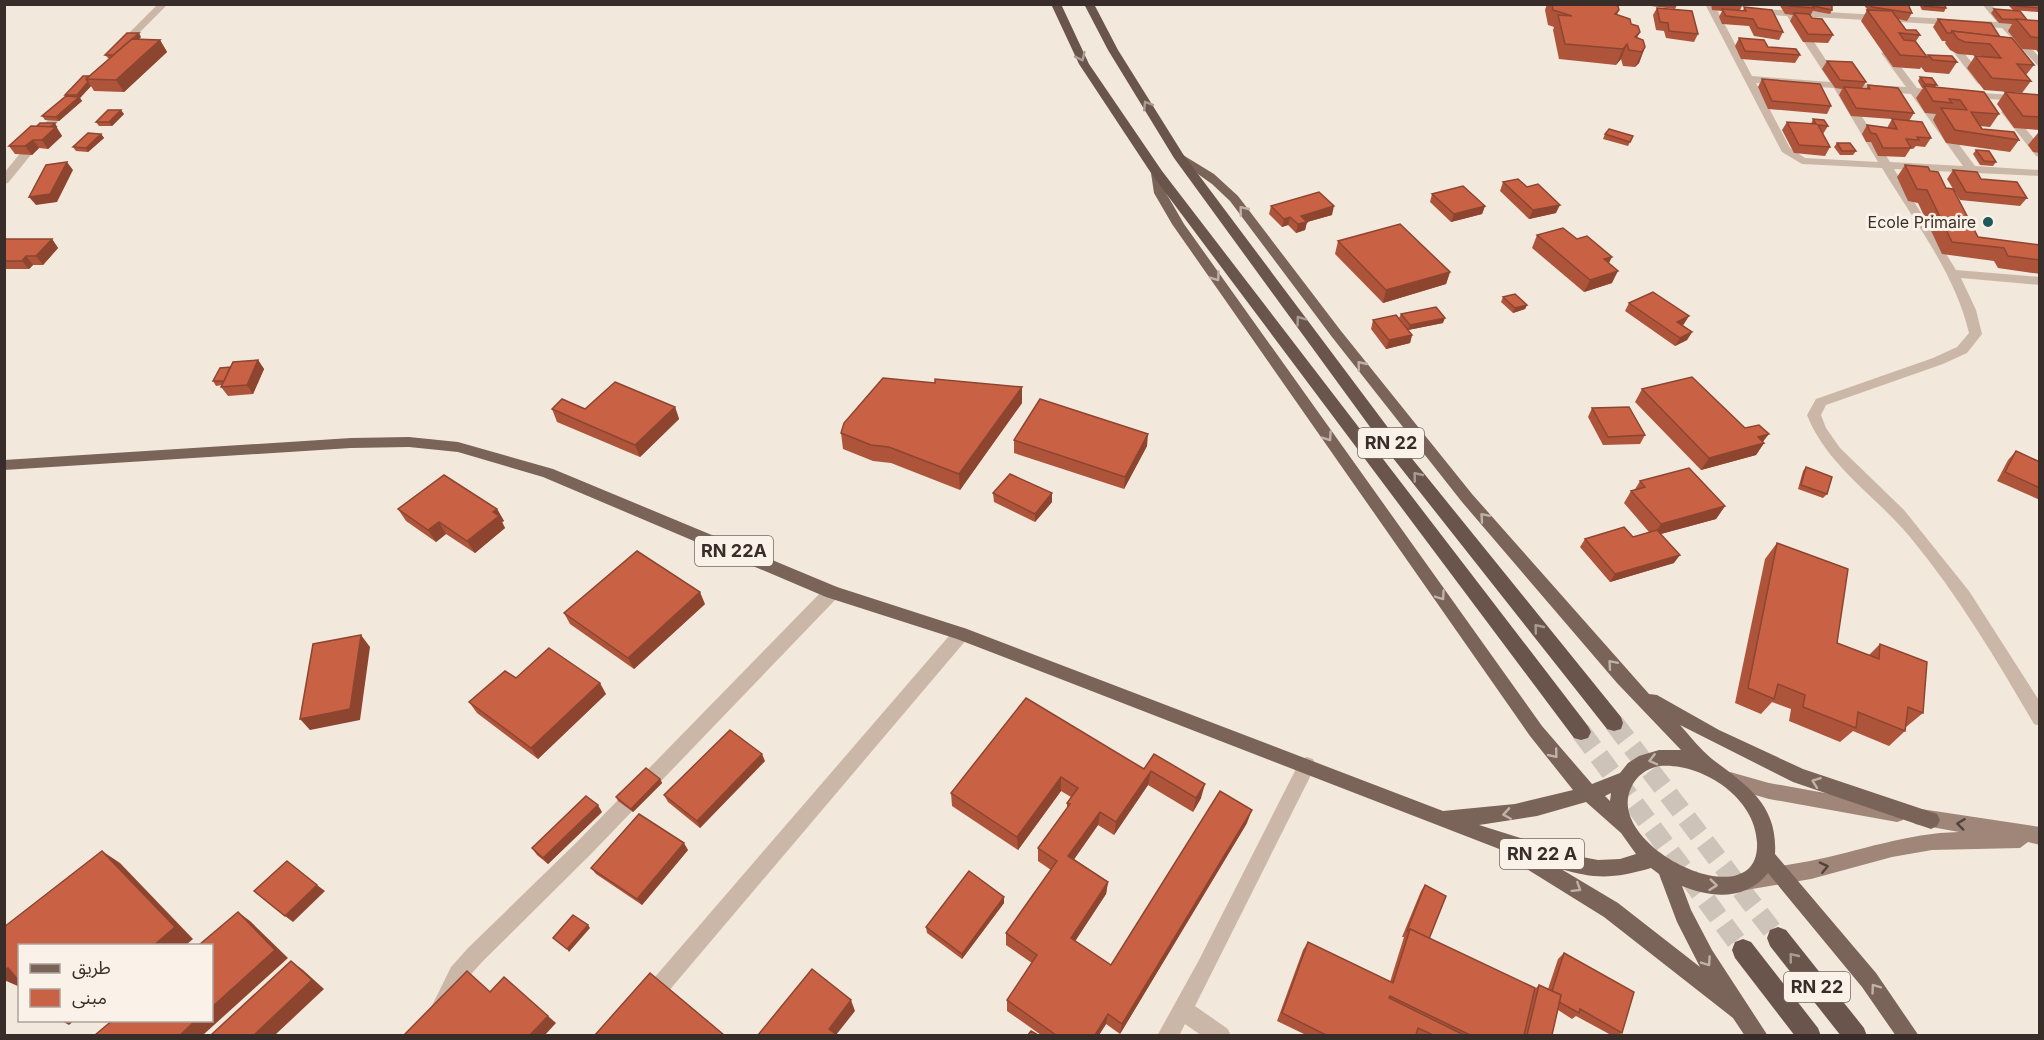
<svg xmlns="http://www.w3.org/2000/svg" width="2044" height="1040" font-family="Inter,'Noto Sans Arabic',sans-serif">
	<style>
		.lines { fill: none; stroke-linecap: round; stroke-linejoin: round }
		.trunk-tunnel { stroke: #cec3b8; stroke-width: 20; stroke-dasharray: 20 10; stroke-linecap: butt }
		.minor { fill: #cbb7a8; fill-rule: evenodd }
		.secondary { fill: #9f8679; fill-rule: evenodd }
		.primary { fill: #7a6359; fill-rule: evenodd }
		.trunk { fill: #6a554c; fill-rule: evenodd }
		.wall { fill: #ad543b }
		.shaded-wall { fill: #8d4530 }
		.building { fill: #c96245; stroke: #8d4530; stroke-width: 1.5 }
		.oneway { stroke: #ab9c93 }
		.oneway2 { stroke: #c0b2a8 }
		.oneway3 { stroke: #52433c }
		.poi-dot { fill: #1d585b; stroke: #faf2e9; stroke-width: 2 }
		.labels { text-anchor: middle; stroke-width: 6; stroke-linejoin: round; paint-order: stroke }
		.far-poi-label { font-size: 16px; fill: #382d28; stroke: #faf2e9; text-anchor: end }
		.shield { fill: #faf2e9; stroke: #726862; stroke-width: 1.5 }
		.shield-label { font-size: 18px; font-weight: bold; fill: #382d28 }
	</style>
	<rect width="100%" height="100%" fill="#f3e8dc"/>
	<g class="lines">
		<g class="trunk-tunnel">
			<path d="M1614,723l164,215"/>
			<path d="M1581,732l162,218"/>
		</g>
		<g class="minor">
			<path d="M158,4h10l-45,45h-6v-4z"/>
			<path d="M1705,4h9l38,72 78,6 -43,-66 -32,-2 -3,-1v-4l31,1 -3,-6h9l4,6 204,12 -15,-18h9l16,18 33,2v6l-27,-2 27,30v10l-38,-40 -205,-12 44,67 65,4 -25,-34 8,-2 28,37 28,3v4h-23l53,71 65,4v6l-146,-7 62,101 84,7v8l-79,-7 15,32 6,24 -15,19 -24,11 -117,41 -5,10 5,13 14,20 64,62 65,81 71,111v24l-6,-2c-38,-65 -76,-129 -124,-187 -34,-41 -83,-71 -103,-122l9,-16 117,-41 24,-11 12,-14c-14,-60 -55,-112 -87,-165l-80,-4 -20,-12zM1756,83l78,5 44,74 -73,-4 -15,-10zM1845,89l66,5 52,72 -73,-4z"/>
			<path d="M1945,37h6l35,43v4h-8l-33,-43z"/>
			<path d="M1968,92l72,5v6l-76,-6 -1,-2z"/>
			<path d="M65,103l5,3 -1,2 -61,75 -4,1v-11l57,-69z"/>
			<path d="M2006,109l4,1 30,36v11l-4,-1 -35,-44z"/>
			<path d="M832,586l6,1 2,5 -2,5 -247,257 -109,108 -17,19 -23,48 2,7h-21l-2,-8 30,-61 17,-19 109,-106 249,-255z"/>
			<path d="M961,627l6,2 2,5 -2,5 -311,367 -7,3 -7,-3 -3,-7 3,-7 313,-363z"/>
			<path d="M1307,757l6,2 3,6 -121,241 33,23 3,7h-29l-17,-12 -6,12h-22l42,-76 102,-201z"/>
		</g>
		<g class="secondary">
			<path d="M1730,772l39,11 128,23 6,2 3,6 -3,6 -6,2 -128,-23 -45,-13 -3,-6 3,-6z"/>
			<path d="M1921,809l119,18v18l-12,-3 -8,6 -88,2 -40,7 -81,22 -65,11 -7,-2 -2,-7 2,-7 7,-2c21,-4 43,-7 64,-11 50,-10 97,-28 149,-29l-44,-8 -3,-6 3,-6z"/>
		</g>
		<path class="primary" d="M1178,152l36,22 24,22 103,135 131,163 177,200 8,1 62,35 84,39 134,45 3,6 -3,6 -6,3 -138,-47 -113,-57c10,11 20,24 32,34 34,26 66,45 63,95l101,119 43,63h-23l-34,-49 -94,-114c-22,28 -57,25 -86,13l9,24 21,40 56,86h-23l-12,-18 -129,-101 -95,-59 -2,-6 -550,-213 -131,-42 -283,-120 -85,-25 -49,-5 -58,1 -347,22v-10l347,-22 58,-1 49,5 95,27 284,118 130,42 476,182 72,-7 58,-14 -43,-54 -358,-512 -18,-31 -3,-20 6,-3 6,3 3,20 18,31 358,502 50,58 28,-11 8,-10 11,-7 20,-6h22l-64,-67 -155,-181 -130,-165 -102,-136 -18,-17 -38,-27 -1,-2zM1659,766c41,-4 96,30 98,76 4,80 -154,5 -126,-54 5,-12 15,-19 28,-22zM1611,793l-1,8 -5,-5zM1586,802l35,31 15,21 -16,5 -22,1 -21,-4 -98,-31 58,-9zM1651,868l8,6 18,48 23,45 -82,-64 -57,-34c36,11 55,9 90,-1z"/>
		<g class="trunk">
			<path d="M1051,4h10l28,60 73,107 426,555 3,6 -3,6 -7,2 -7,-2 -421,-562 -74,-112z"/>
			<path d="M1084,4h10l24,46 65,104 218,291 220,272 2,6 -2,6 -7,2 -7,-2 -218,-276 -215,-295 -66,-108z"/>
			<path d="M1778,927l8,3 78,98 3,8h-26l-71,-90 -3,-8 3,-8z"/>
			<path d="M1743,939l8,3 67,86 3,8h-26l-60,-78 -3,-8 3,-8z"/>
		</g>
	</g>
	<g class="wall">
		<path d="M1547,4h65l7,6 -2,5 14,9 9,8 -3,6 8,9 -6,16 -4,4 -12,-1 -2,-7 -5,6 -57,-6 -6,-29 1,-3 -6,-2 -3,-15z"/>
		<path d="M1650,4h27v1l-2,4 -24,-3z"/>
		<path d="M1711,4h32l-3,6 3,1 1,-4 39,25 -4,8 -25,-4 -5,-10 -27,-2 -3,-7 3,-6 -10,-1z"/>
		<path d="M1779,4h53v6l-2,4 -17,-3 -3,5 2,2 21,17 -5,8 -25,-1 -13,-21 3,-6 -8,-1z"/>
		<path d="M1863,4h45l4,9 -5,8 -9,-2 8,11 14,5 -4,6 11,16 1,-2 29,7 -8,12 -24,-2 -4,-5 -1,2 -27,-2 -32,-46 5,-9 1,-3z"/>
		<path d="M1919,4h25l2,4 -2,4 -22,-2z"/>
		<path d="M2009,4h29l2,2v3l-2,3 -25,-2 -5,-5z"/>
		<path d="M1657,8l41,26 -4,8 -28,-4 -2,-7 -8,-1 -3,-15z"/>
		<path d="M1994,9l33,11 13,1v33l-4,-4 -14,-1 -14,-18 4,-7 -13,-1 -8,-10z"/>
		<path d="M1938,19l62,18 34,28 -8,10 5,6 -9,12 -38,-3 -17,-22 8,-12h8h-1l-24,-2 -8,-4 -5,-7 1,-2h-4l-9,-14z"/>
		<path d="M141,37l-2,2 21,1 7,12 -43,40 -30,-1 -3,-5 -11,12 2,3 -23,20 -14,-1 -3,-4 24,-20 -1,-1 24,-19 20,-17 -4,-4z"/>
		<path d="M1739,38l29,9 32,8 -5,8 -54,-4 -6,-13z"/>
		<path d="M1827,61l39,21 -4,6 4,1 2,-4 46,28 -5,8 22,17 -6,9 -9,-1 -3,3 -2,-1 -6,9 -27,-1 -7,-14h-5l-4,-8 5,-9 20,3 5,-9 -41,-3 -12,-21 3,-6 -7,-1 -13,-19z"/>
		<path d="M1920,77l17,8 -2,2 64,27 -9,13 -11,-1 3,3 37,11 -9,12 -64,-9 -13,-23 3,-6 -11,-1 -9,-15 7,-10h-1l-4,-7z"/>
		<path d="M1762,79l69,27 -4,8 -59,-5 -10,-22z"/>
		<path d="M2005,92l35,3v35l-26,-2 -17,-24z"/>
		<path d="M124,114l-12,12h-13l-3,-4z"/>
		<path d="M1813,119l15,7 -5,8 7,13 -5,9 -31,-3 -12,-23 5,-8 24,2z"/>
		<path d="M57,127v1l5,8 -14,13 -9,-1 -7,7 -17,-1 -6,-8z"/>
		<path d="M2038,133h2v20l-7,-1 -5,-7z"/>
		<path d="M101,134l3,4 -16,14 -12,-1 -3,-4z"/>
		<path d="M1605,134l28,2 -5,10 -25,-7z"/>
		<path d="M1837,143l19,8 -3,4h-13l-6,-8z"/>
		<path d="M1976,150l20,12 -3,4 -13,-1 -7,-11z"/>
		<path d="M1905,165l25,6 16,17 32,49 62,8v29l-42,-6 -4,-7 -52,-7 -24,-51 -10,-2 -11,-24z"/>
		<path d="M1953,170l28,9 46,19 -7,8 -60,-6 -13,-21z"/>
		<path d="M1503,182l53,31 -27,6 -29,-28z"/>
		<path d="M1432,194l53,12 -3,8 -31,8 -21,-20z"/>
		<path d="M1271,206l61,9 -25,7 -2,8 -9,3 -8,-8 -6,2 -13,-13z"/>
		<path d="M1537,235l72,28 3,20 -28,9 -52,-44z"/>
		<path d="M5,239h47l6,9 -15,17h-10l-4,4h-25z"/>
		<path d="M1338,241l112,31 -4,12 -63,19 -48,-49z"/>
		<path d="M1503,297l24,8 -2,4 -12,4 -12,-11z"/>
		<path d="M1629,303l55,21 -1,1 9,7 -5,8 -12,6 -50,-35z"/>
		<path d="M1401,314l42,9 -35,7 4,5 -2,8 -24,6 -15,-20 2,-9 33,7 -7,-9z"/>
		<path d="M258,360l6,9 -11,25 -25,2 -7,-9 1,-2 -6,1 -3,-5 17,-14z"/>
		<path d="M1642,389l103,39 19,15 -8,12 -55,15 -66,-68z"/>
		<path d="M1022,403l-62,87 -69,-27 -18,-2 -30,-12 -2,-16z"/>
		<path d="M675,407l4,12 -39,38 -83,-35 -5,-13z"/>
		<path d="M1592,408l53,27 -5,9 -37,1 -15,-28z"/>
		<path d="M1014,440l133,6 -23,43 -110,-36z"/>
		<path d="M2016,451l24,11v38l-43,-19 11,-21z"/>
		<path d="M1806,467l21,27 -4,4 -25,-9 5,-18z"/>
		<path d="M1640,481l85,25 -9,13 -55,15 13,29 -64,19 -30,-35 5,-8 48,-2 16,-5 -25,-29 7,-12h3z"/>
		<path d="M993,493l59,9 -17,20 -41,-20z"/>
		<path d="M398,509h99l7,12 -2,1 3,6 -30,25 -29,-19 -10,8 -30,-21z"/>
		<path d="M1777,543l60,100 32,12 11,-11 43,69 -17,14 -1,4 -16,15 -36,-15 -13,11 -51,-21 2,-12 -19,-7 -11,12 -26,-11 30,-144z"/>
		<path d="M705,604l-71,65 -64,-45 -6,-11z"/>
		<path d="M516,678l90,16 -68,65 -61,-46 -8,-11z"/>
		<path d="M1026,698l118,71 10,-15 47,44 -8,14 -45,-27 -34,50 -16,-10 -24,34 34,23 -2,12 -31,47 36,24 136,-142 -127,211 -14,-10 -7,11h-58l-34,-24v-11l25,-37 -26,-18v-12l45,-63 -13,-9v-13l29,-39v-6l4,-6 -10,-6 -43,59 -66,-44 -1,-13z"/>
		<path d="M765,761l-65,67 -32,-26 -4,-7z"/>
		<path d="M660,779l2,4 -29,29 -15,-11 -2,-4z"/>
		<path d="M602,812l-54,52 -11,-9 -5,-7z"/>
		<path d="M688,850l-46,55 -46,-31 -5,-6z"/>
		<path d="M1425,885l4,54 106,50 4,-4 9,4 10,-30 6,-6 58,80 -4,2h-7l-35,-19 -4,3 -14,-9 -6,25h-246l-29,-14 26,-71 5,-8 82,40 14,-45h-2l19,-46z"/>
		<path d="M1004,897v6l-42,56 -35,-26 -1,-6z"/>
	</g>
	<g class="shaded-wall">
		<path d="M139,33l2,4 -21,22 -3,-4z"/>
		<path d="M160,40l7,12 -43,40 -8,-12z"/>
		<path d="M1627,44l-6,15 -5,6 7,-16z"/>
		<path d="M1645,47l-6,16 -4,4 7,-15z"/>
		<path d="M88,82l3,4 -11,12 2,3 -23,20 -3,-4 23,-20 -2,-2z"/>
		<path d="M121,110l3,4 -12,12 -3,-4z"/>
		<path d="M55,123l2,4v1l5,8 -14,13 -6,-9 5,-9z"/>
		<path d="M101,134l3,4 -16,14 -2,-4z"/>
		<path d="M33,140l6,8 -7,7 -7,-9z"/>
		<path d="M67,162l6,8 -16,32 -21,3 -7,-8z"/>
		<path d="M1560,205l-4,8 -27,6 4,-9z"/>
		<path d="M1334,206l-2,9 -25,7 -2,8 -9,3 2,-9 3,-8z"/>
		<path d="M1485,206l-3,8 -31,8 3,-8z"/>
		<path d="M1290,217l-2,8 -6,2 2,-8z"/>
		<path d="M52,239l6,9 -15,17 -7,-9z"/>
		<path d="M26,256l7,9 -4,4 -7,-8z"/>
		<path d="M1612,257l-6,12 -2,-10z"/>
		<path d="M1618,271l-6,12 -28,9 6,-12z"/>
		<path d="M1450,272l-4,12 -63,19 3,-13z"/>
		<path d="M1527,305l-2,4 -12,4 2,-5z"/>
		<path d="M1689,316l-5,8 -11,6 4,-8z"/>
		<path d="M1445,318l-2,5 -35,7 2,-5z"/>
		<path d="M1692,332l-5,8 -12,6 5,-8z"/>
		<path d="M1412,335l-2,8 -24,6 3,-9z"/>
		<path d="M258,360l6,9 -11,25 -6,-9z"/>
		<path d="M1022,387v16l-62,87 -1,-16z"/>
		<path d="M675,407l4,12 -39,38 -5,-12z"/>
		<path d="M1148,434l-1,12 -23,43 1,-12z"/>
		<path d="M1769,434l-7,9h2l-8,12 -55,15 8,-12 49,-21z"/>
		<path d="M1052,493v9l-17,20v-8z"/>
		<path d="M1725,506l-9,13 -63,17 8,-12z"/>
		<path d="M497,509l7,12 -2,1 3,6 -30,25 -8,-12 26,-29z"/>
		<path d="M439,522l7,12 -10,8 -8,-12z"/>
		<path d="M1680,555l-6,8 -64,19 5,-8z"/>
		<path d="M700,592l5,12 -71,65 -6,-11z"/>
		<path d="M361,635l9,12 -10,73 -50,10 -10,-11z"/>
		<path d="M600,683l6,11 -68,65 -7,-11z"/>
		<path d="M762,754l3,7 -65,67 -3,-7z"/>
		<path d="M1151,771l-3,14 -34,50 2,-13z"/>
		<path d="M1061,777v14l-43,59 -1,-13z"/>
		<path d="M660,779l2,4 -29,29 -2,-3z"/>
		<path d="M1205,784l-4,14 -8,14 3,-14z"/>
		<path d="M598,805l4,7 -54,52 -5,-6z"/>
		<path d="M1252,810l-5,13 -127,211 2,-10z"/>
		<path d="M1100,812l-2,13 -30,43v-12z"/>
		<path d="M684,843l4,7 -46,55 -5,-6z"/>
		<path d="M102,851l18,12 73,76 -7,6h-32z"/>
		<path d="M1108,882l-2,12 -36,55 1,-11z"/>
		<path d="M317,885l8,6 -32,31 -8,-6z"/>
		<path d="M1004,897v6l-42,56v-5z"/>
		<path d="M238,912l12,9 38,37 -85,77h-23l16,-15h16v-13z"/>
		<path d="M588,925l2,3 -21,24 -2,-3z"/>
		<path d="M291,961l12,9 21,19 -49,46h-21z"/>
		<path d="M8,968l12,6v13l-16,-7v-10z"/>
		<path d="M851,1000l4,11 -19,24 -7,-6z"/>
		<path d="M1108,1014l-2,10 -7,11h-4z"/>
		<path d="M548,1016l8,7 -11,12h-15z"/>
		<path d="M60,1020h15l-6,5z"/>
	</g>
	<g class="building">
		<path d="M1552,4h60l6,2 1,4 -4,4 15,5 1,5 7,2 2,6 -5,5 8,3 2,7 -3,5 -13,-2 -2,-6 -4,5 -58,-5 -7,-29 14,1 -19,-6z"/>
		<path d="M1788,4h24l2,4 -25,-2z"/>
		<path d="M1812,4h20v6l-19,-4z"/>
		<path d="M1871,4h37l4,9 -40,-6z"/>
		<path d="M1924,4h20l2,4 -22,-2z"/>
		<path d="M2014,4h24l2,4 -24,-2z"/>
		<path d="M1744,7l28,3 11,22 -25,-4 -5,-9 -27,-3 -4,-7 24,2z"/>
		<path d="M1657,8l35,3 6,23 -29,-3 -1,-8 -8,-1z"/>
		<path d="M1994,9l26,2 7,9 -25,-1z"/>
		<path d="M1867,10l25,1 14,19h10l4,5 -21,-2 5,7 11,1 12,16 -27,-2z"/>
		<path d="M1794,13l15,1 3,4 10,1 11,16 -25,-1z"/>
		<path d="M1938,19l53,4 9,14 -48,-6 -1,2h-4z"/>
		<path d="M2016,19l24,2v17l-9,-1z"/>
		<path d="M1952,31l60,7 22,27 -17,-1 14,17 -39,-3 -17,-22 26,2 -11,-14 -25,-2 -7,-3z"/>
		<path d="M127,33h12l-26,22h-8z"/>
		<path d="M1739,38l25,2 4,7 28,2 4,6 -55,-4z"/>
		<path d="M132,39l28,1 -44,40 -30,-1z"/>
		<path d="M1928,55l24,1 5,6 -24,-2z"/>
		<path d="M1827,61l25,1 14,20 -26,-2z"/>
		<path d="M83,76h6l-3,3 2,3 -11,13h-12z"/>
		<path d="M1920,77l12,1 5,7 -12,-1z"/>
		<path d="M1762,79l58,5 11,22 -59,-5z"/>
		<path d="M1868,85l30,3 16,25 -58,-5 -12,-21 26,2z"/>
		<path d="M1924,86l60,6 15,22 -28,-2 11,17 32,3 5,8 -64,-10 -14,-22 26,2 -7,-10 -11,-1 3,4 -19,-2z"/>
		<path d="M2005,92l35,3v22l-17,-1z"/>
		<path d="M66,96l13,1 -23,20 -14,-1z"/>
		<path d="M108,110h13l-12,12h-13z"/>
		<path d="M1813,119l11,1 4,6 -10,-1 12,22 -31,-2 -12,-23 29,2z"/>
		<path d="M1892,119l30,3 9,16 -14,-1 2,3 -13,-1 5,9h-28l-7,-14 -5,-1 -4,-8 30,4z"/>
		<path d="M40,123h15l-5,4h-14z"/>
		<path d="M31,126l25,1 -14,13h-9l-8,6h-16z"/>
		<path d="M1609,129l24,7 -3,6 -25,-8z"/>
		<path d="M88,133l13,1 -15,14 -13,-1z"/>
		<path d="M1837,143h13l6,8h-14z"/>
		<path d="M1976,150l13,1 7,11 -12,-1z"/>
		<path d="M67,162l-17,32 -21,3 17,-32z"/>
		<path d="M1905,165l23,2 2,4 8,1 8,16 7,1 25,48 62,8v15l-32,-4 -4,-8 -52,-6 -25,-52 -10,-1z"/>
		<path d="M1953,170l24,2 4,7 36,3 10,16 -61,-6z"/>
		<path d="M1518,179l9,8 11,-3 22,21 -27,5 -30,-28z"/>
		<path d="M1463,186l22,20 -31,8 -22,-20z"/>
		<path d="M1319,192l15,14 -33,10 6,6 -9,2 -8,-7 -6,2 -13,-13z"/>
		<path d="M1400,224l50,48 -64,18 -48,-49z"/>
		<path d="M1563,228l14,11 10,-3 25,21 -8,2 14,12 -28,9 -53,-45z"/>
		<path d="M5,239h47l-16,17h-10l-4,5h-18z"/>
		<path d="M1653,292l36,24 -12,6 15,10 -12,6 -51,-35z"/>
		<path d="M1515,294l12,11 -12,3 -12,-11z"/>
		<path d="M1436,307l9,11 -35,7 -9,-11z"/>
		<path d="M1396,315l16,20 -23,5 -16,-20z"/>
		<path d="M258,360l-11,25 -26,2 12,-25z"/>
		<path d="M230,367l-6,14h-11l7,-13z"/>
		<path d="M1692,377l53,51 14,-3 10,9 -11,3 6,6 -55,15 -67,-69z"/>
		<path d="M883,378l52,5v-4l87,8 -63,87 -70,-27 -18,-2 -30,-12 3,-10z"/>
		<path d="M615,382l60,25 -40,38 -83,-36 10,-10 23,10z"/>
		<path d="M1040,399l108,35 -23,43 -111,-37z"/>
		<path d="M1629,407l16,28 -37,2 -16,-29z"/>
		<path d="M2016,451l24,11v26l-35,-16z"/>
		<path d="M1806,467l26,10 -5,17 -26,-9z"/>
		<path d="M1689,468l36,38 -64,18 -30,-33 14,-4 -5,-6z"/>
		<path d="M1010,474l42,19 -17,21 -42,-21z"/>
		<path d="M444,475l53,34 -4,3 6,4 -32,25 -28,-19 -11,8 -30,-21z"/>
		<path d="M1624,527l9,10 24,-7 23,25 -65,19 -30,-35z"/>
		<path d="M1777,543l71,26 -11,74 42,16 1,-15 47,18 -4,51 -15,-6 -3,24 -47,-19 -2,16 -53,-21 2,-12 -27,-11 -4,15 -26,-11z"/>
		<path d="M637,551l63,41 -72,66 -64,-45z"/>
		<path d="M361,635l-11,74 -50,10 13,-75z"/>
		<path d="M549,648l51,35 -69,65 -62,-46 36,-31 11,7z"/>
		<path d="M1026,698l118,71 10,-15 51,30 -9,14 -45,-27 -35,51 -16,-10 -32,44 40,26 -37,56 40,27 109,-174 32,19 -130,214 -14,-10 -13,21h-39l-49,-35 30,-45 -31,-22 51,-72 -19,-13 32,-44 -3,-1 11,-15 -17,-11 -44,60 -66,-44z"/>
		<path d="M730,730l32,24 -65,67 -33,-26z"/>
		<path d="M646,768l14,11 -29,30 -15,-12z"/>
		<path d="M586,796l12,9 -55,53 -11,-10z"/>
		<path d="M639,814l45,29 -47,56 -46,-31z"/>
		<path d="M102,851l73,76 -21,18h-134v37l-12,-14 -4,2v-43z"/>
		<path d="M287,861l30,24 -32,31 -31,-25z"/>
		<path d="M969,871l35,26 -42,57 -36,-27z"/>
		<path d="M1425,885l21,11 -17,43 -19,-10 -2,2h-1z"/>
		<path d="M238,912l37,38 -63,57v-62h-13z"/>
		<path d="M573,915l15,10 -21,24 -14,-11z"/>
		<path d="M1410,929l125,59 -11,47h-54l-80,-39 -1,2 75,37h-31l-15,-7 -2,7h-90l-44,-22 26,-71 85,41z"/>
		<path d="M1564,953l70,39 -12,41 -42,-24 -1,4 -20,-11 2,-7 -9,-4z"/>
		<path d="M291,961l21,19 -58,55h-43z"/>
		<path d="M812,969l39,31 -22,29 8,6h-79z"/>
		<path d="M467,971l23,21 14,-15 44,39 -18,19h-124l-1,-1z"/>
		<path d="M650,973l74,62h-129z"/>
		<path d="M1539,985l22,10 -9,40h-25z"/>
		<path d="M113,1020h83l-16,15h-85z"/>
		<path d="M1031,1031l7,4h-10z"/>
	</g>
	<defs><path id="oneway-chevron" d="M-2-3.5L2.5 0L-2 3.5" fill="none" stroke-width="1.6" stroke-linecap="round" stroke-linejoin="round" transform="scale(1.5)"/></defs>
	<g class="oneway">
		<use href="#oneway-chevron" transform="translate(1081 57) rotate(64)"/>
		<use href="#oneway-chevron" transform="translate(1147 105) rotate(-122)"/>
		<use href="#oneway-chevron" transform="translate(1300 320) rotate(-126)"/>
		<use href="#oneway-chevron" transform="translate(1417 476) rotate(-129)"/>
		<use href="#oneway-chevron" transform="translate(1538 628) rotate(-129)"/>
		<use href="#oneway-chevron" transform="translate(1793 957) rotate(-129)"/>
	</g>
	<g class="oneway2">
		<use href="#oneway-chevron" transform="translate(1243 210) rotate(-129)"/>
		<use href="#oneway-chevron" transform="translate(1216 277) rotate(55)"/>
		<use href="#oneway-chevron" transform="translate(1361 365) rotate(-129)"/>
		<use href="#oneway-chevron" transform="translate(1328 437) rotate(55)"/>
		<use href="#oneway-chevron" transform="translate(1484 517) rotate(-131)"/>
		<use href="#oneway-chevron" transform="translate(1441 596) rotate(55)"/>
		<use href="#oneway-chevron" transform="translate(1612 664) rotate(-131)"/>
		<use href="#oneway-chevron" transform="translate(1554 754) rotate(51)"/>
		<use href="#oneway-chevron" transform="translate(1653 760) rotate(166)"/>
		<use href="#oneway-chevron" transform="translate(1816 782) rotate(-160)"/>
		<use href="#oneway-chevron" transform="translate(1507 814) rotate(171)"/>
		<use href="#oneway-chevron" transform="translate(1713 885) rotate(6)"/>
		<use href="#oneway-chevron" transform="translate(1577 888) rotate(32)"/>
		<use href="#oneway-chevron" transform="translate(1707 962) rotate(55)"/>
		<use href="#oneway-chevron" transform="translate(1875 988) rotate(-126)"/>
	</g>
	<g class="oneway3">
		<use href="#oneway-chevron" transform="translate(1961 824) rotate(-173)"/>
		<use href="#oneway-chevron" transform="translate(1824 867) rotate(-13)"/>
	</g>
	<circle class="poi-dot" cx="1988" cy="222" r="6"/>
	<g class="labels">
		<g class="far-poi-label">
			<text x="1976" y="228">Ecole Primaire</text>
		</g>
		<g class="shield">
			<rect x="1358" y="428" width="66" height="30" rx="4.5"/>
			<rect x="695" y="536" width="78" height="30" rx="4.5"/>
			<rect x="1500" y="839" width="84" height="30" rx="4.5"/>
			<rect x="1784" y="972" width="66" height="30" rx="4.5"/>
		</g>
		<g class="shield-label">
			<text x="1391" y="449">RN 22</text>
			<text x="734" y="557">RN 22A</text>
			<text x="1542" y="860">RN 22 A</text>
			<text x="1817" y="993">RN 22</text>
		</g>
	</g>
	<rect width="2044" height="1040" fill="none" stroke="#382d28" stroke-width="12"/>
	<rect x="18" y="944" width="195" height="78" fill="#faf2e9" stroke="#aca39c" stroke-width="1.5"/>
	<rect x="30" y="964" width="30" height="9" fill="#7a6359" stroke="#aca39c" stroke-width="1.5"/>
	<text x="72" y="974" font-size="18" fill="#382d28">طريق</text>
	<rect x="30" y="989" width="30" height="18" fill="#c96245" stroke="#aca39c" stroke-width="1.5"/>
	<text x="72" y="1004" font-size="18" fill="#382d28">مبنى</text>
</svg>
